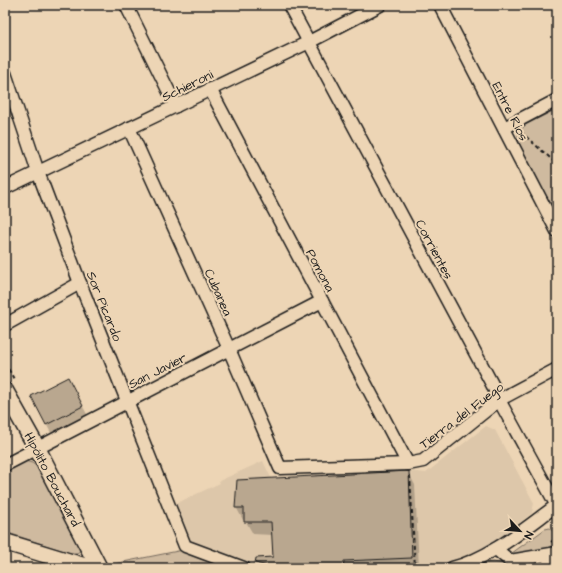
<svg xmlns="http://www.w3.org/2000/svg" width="562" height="573" font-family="'Architects Daughter',sans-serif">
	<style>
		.built { fill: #ddc7aa }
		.green { fill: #cfba9f; stroke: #766b5e }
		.shadow { fill: #0003 }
		.building { fill: #b9a78f; stroke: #1c1c1c }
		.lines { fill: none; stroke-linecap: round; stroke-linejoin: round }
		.minor-casing { stroke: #1c1c1c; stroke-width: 15 }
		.major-casing { stroke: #1c1c1c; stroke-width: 19 }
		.path { stroke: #1c1c1c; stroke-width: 2; stroke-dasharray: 4 3; stroke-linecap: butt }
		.minor { stroke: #edd5b5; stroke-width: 12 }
		.major { stroke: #edd5b5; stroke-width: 16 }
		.labels { text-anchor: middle; stroke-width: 4; stroke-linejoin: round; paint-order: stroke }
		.street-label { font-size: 13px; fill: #1c1c1c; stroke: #edd5b5 }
	</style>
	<rect width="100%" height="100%" fill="#edd5b5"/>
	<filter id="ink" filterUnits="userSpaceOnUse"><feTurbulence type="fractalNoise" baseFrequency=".025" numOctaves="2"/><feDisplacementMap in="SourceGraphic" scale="8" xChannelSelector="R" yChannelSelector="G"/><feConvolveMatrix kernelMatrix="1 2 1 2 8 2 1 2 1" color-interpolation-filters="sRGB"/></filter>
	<g filter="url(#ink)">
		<path class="built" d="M486,426l9,4 39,73 -2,10 -39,30 -30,16 -31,9h-154l-50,-10 -37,-12 -16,-42 45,-21 -1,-2 44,-20 8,17 138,-7 17,2z"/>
		<g class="green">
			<path d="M557,109v108l-38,-74 -1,-10 7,-8z"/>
			<path d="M25,461l7,2 6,4 42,78v6l-3,2h-7l-65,-21v-60z"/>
			<path d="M550,528l7,9v10l-45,10v-4l33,-24z"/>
			<path d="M183,550l44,18h-114l-3,-1 -2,-2z"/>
			<path d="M543,560l1,2 -10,6h-62l13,-5 8,-1 18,3z"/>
		</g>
		<g class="shadow">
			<path d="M73,388l15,28 -36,19 -20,-38z"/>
			<path d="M408,472l7,13 4,83h-159l-3,-5 17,-5 -2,-23 -19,-1 -8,-14h-2l-7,-13z"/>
		</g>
		<g class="building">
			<path d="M68,377l15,29 -37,19 -15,-29z"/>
			<path d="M409,471l3,87 -68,3 -1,7h-65l-23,-5 1,-5 17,-1 -2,-35h-27v-14h-9l2,-28z"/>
		</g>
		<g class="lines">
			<defs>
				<g id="minor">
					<path d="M126,5l50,101"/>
					<path d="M289,5l204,381 6,14 58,106"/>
					<path d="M440,5l117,226"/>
					<path d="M5,73l33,99 42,111 105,263 59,22"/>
					<path d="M210,89l198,375"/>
					<path d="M129,128l100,221 51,119 128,-4 15,-3 76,-61 58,-31"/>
					<path d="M504,128l53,-28"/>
					<path d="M5,188l304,-146 71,-37"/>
					<path d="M5,325l75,-42"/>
					<path d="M5,465l317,-164"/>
					<path d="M496,549l14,12 47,-8"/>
					<path d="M452,568c39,-10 72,-39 105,-63"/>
				</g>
				<g id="major">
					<path d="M5,391l32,57 62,120"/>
					<path d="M5,542l85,26"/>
					<path d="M548,568l9,-6"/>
				</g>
			</defs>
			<use href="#minor" class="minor-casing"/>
			<use href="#major" class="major-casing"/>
			<g class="path">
				<path d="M520,133l3,1 34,30"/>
				<path d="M5,363l10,18"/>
				<path d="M410,475l5,93"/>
				<path d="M551,542l6,-4"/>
				<path d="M112,567l6,1"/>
			</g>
			<use href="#minor" class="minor"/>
			<use href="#major" class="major"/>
		</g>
	</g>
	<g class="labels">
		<g class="street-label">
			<text transform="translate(187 85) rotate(-26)" y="5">Schieroni</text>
			<text transform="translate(511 111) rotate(63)" y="5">Entre Ríos</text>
			<text transform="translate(435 249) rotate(62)" y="5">Corrientes</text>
			<text transform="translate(321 270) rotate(62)" y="5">Pomona</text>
			<text transform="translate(219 292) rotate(66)" y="5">Cubanea</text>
			<text transform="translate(105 306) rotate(68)" y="5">Sor Picardo</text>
			<text transform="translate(157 370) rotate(-27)" y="5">San Javier</text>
			<text transform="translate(461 415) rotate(-37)" y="5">Tierra del Fuego</text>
			<text transform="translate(53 479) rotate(62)" y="5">Hipólito Bouchard</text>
		</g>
	</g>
	<rect width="562" height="573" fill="none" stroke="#edd5b5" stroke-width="20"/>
	<rect x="10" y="10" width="542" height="553" fill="none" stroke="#1c1c1c" stroke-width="1.5" filter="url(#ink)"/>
	<g transform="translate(520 531) rotate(116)" stroke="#edd5b5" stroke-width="3" paint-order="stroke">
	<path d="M0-3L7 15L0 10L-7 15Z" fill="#1c1c1c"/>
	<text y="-6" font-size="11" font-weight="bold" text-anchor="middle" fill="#1c1c1c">N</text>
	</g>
</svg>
